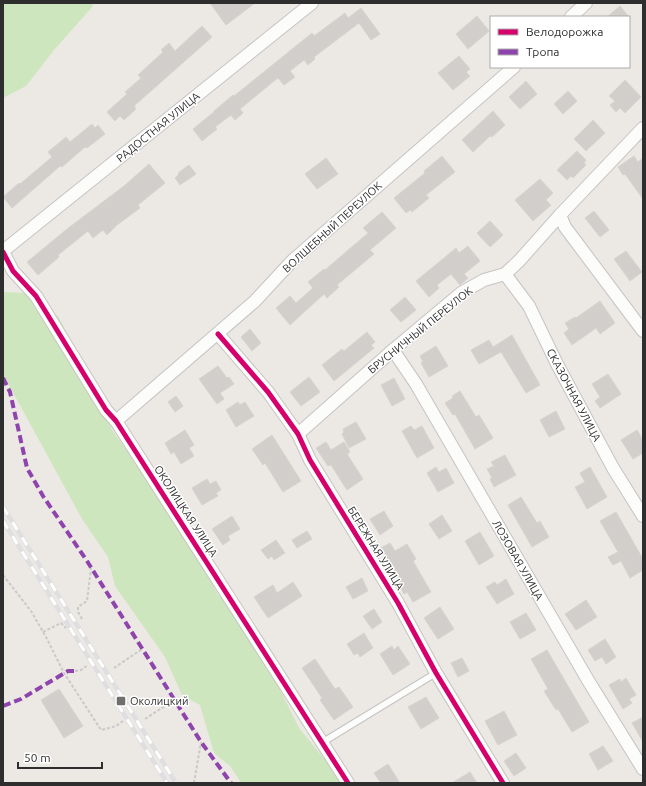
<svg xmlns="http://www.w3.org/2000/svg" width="646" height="786" font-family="Ubuntu,sans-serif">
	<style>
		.green { fill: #cee6be }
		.building { fill: #d1cecb; stroke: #d7d4d0 }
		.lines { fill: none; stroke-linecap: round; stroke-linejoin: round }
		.lane-casing { stroke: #c5c4c5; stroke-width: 8 }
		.street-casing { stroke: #c5c4c5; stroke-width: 14 }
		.path { stroke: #c9c9c8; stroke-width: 2; stroke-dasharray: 3 2; stroke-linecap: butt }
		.lane { stroke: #fcfcfb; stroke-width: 6 }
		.street { stroke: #fcfcfb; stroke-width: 12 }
		.rail-casing { stroke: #dfdfe1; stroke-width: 4.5 }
		.rail { stroke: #fff; stroke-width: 3; stroke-dasharray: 9; stroke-linecap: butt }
		.quiet { stroke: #8e44ad; stroke-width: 4; stroke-dasharray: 8 4; stroke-linecap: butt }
		.cycleway-casing { stroke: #fff; stroke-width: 8 }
		.cycleway { stroke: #d6006c; stroke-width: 5 }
		.poi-dot { fill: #706f6e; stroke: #fff; stroke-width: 1.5 }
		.labels { text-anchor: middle; stroke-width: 3; stroke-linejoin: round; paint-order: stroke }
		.street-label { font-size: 11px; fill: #2e2e2e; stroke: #fff }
		.poi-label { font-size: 11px; fill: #2e2e2e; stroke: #fff; text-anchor: start }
	</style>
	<rect width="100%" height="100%" fill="#ece8e4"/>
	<g class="green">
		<path d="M3,3h89l1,3 -39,44 -28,36 -23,12z"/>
		<path d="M3,292l24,1 31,23 21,40 33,74 65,92 41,73 25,20 56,113 45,55h-103l-10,-16 -17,-14 -14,-48 -18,-10 -17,-38 -50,-71 -7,-29 -26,-38 -79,-145z"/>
	</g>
	<g class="building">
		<path d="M210,3h45l-29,22z"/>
		<path d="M620,6l9,11h-22z"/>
		<path d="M361,8l19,26 -9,6 -12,-17 -45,34 1,2 -7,6 -4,-5 -14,11 5,6 -11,8 -6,-7 -4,3 -34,28 3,4 -8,7 -4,-5 -16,12 2,2 -15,12 -9,-12 21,-17v-1l19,-16 1,1 78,-63 2,3 31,-23 3,5z"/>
		<path d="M477,16l12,15 -21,18 -12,-15z"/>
		<path d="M202,26l10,11 -78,69 2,3 -12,11 -4,-4 -5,5 -8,-9 20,-18 -2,-2 16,-14 -3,-3 25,-23 -2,-2 8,-7 6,8z"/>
		<path d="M459,56l11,13 -4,3 4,4 -17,14 -15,-17z"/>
		<path d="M625,80l16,17 -16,16 -5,-5 -4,4 -6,-7 5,-4 -6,-5z"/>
		<path d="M526,81l11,13 -17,15 -11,-12z"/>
		<path d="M568,91l9,10 -14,13 -9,-10z"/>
		<path d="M493,111l12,14 -13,12 -2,-1 -17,16 -11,-12z"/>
		<path d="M593,120l12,13 -19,18 -12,-12z"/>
		<path d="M92,124l3,4 3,-3 7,9 -18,14 -2,-1 -23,20 -2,-1 -48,42 -9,-11 16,-14 1,1 32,-27 -4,-5 18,-15 4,5z"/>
		<path d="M577,151l9,9 -2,3 2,2 -13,13 -2,-2 -4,4 -10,-10z"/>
		<path d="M442,156l13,16 -29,23 3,3 -17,14 -2,-2 -4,3 -12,-15 31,-25 -1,-2z"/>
		<path d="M634,156l4,6 5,-4v41l-18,-25 -2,1 -5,-8z"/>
		<path d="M326,158l12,16 -21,15 -12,-15z"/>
		<path d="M149,164l16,19 -27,22 2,3 -23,17 -10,10 -4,-5 -10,8 -5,-7 -30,24 1,2 -21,18 -11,-13 40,-33 57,-43z"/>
		<path d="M189,165l7,9 -16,11 -5,-7 4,-4 -1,-1z"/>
		<path d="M540,179l13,14 -7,7 5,5 -18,16 -18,-21z"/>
		<path d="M594,211l15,19 -9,7 -15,-19z"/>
		<path d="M382,212l14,16 -26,22 4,4 -37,31 2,2 -12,11 -3,-4 -34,31 -14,-17 14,-12 6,7 17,-15 -5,-6 16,-13 1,1 43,-37 -5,-5z"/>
		<path d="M490,221l13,14 -13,12 -13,-14z"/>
		<path d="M468,246l12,15 -16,13 4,4 -8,7 -9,-11 -14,11 2,3 -10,9 -13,-16 40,-33 3,5z"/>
		<path d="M626,251l16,21 -12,9 -16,-22z"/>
		<path d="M405,297l11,13 -15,12 -11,-12z"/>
		<path d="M600,301l15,22 -15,11 -4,-6 -24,17 -8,-12 5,-4 -4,-6 10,-6 1,1z"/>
		<path d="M250,329l11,14 -9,8 -11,-14z"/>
		<path d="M367,332l8,10 -4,3 3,3 -40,33 -12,-16 20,-16 2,2z"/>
		<path d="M512,335l28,50 -14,8 -25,-41 -22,12 -8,-14 18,-10 4,7z"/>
		<path d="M436,346l12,20 -19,11 -8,-14 2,-1 -3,-6z"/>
		<path d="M218,366l9,12 2,-1 5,7 -14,9 4,6 -7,5 -18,-25z"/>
		<path d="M608,374l13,20 -21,14 -5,-7 5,-4 -8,-13z"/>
		<path d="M309,377l11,15 -19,14 -11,-14z"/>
		<path d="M394,378l11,21 -13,7 -11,-21z"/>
		<path d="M460,391l16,26 3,-2 14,23 -18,11 -20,-35 -2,1 -8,-12 8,-5 -1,-2z"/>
		<path d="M176,396l7,10 -8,6 -7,-10z"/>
		<path d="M238,402l2,3 5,-3 9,14 -18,11 -10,-17z"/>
		<path d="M556,411l9,18 -16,8 -9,-17z"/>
		<path d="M356,422l10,17 -17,9 -7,-14 2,-2 -1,-3z"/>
		<path d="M411,426l3,4 8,-4 12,22 -17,10 -15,-27z"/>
		<path d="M185,430l9,15 -5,3 5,8 -13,8 -7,-12 -3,2 -6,-11z"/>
		<path d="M637,430l6,10v13l-10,6 -12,-19z"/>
		<path d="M272,435l29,46 -18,11 -18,-29 -2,2 -11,-16z"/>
		<path d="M326,442l5,8 13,-8 6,10 -3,2 16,25 -16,11 -16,-25 -3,1 -12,-18z"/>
		<path d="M505,455l11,20 -22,12 -4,-8 2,-1 -5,-9 7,-3 -3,-4z"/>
		<path d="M436,467l3,5 7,-4 8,15 -16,9 -11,-19z"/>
		<path d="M590,467l17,30 -20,12 -12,-22 10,-5 -5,-9z"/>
		<path d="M207,479l3,5 6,-3 5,9 -5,3 2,3 -16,9 -10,-17z"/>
		<path d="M521,497l16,26 3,-2 9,16 -17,10 -24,-42z"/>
		<path d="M384,511l9,15 -13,9 -10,-16z"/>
		<path d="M616,512l27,47v11l-13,8 -9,-17 -8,4 -5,-8 10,-5 -18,-31z"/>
		<path d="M442,515l10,16 -13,8 -10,-15z"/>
		<path d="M232,516l8,13 -12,7 2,4 -7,5 -11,-16z"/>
		<path d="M307,531l5,8 -15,9 -5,-8z"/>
		<path d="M480,532l14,24 -15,9 -14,-24z"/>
		<path d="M276,540l9,13 -11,7 -2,-4 -4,3 -7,-9z"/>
		<path d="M390,543l5,8 12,-7 9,15 -3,2 18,31 -18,10 -6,-10 -3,2 -6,-11 3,-1 -20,-34z"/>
		<path d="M362,578l6,13 -15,8 -7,-12z"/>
		<path d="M506,579l8,15 -17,10 -11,-17 9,-5 2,3z"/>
		<path d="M293,582l9,14 -34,22 -14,-21 19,-12 4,8z"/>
		<path d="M586,600l11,17 -21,13 -11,-16z"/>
		<path d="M440,607l14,22 -16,10 -14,-21z"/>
		<path d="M374,609l8,13 -10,7 -9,-13z"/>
		<path d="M526,613l10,17 -16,9 -10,-17z"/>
		<path d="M364,633l9,15 -13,9 -2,-4 -4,2 -7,-11z"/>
		<path d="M605,639l11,18 -10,7 -4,-7 -7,4 -7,-11z"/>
		<path d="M392,646l2,4 4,-4 12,18 -17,11 -13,-21z"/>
		<path d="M547,650l42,72 -17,10 -14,-23 -2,1 -12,-19 4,-2 -17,-30z"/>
		<path d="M462,658l7,13 -11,6 -7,-14z"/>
		<path d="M315,659l20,30 4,-2 14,20 -19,13 -14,-20 2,-2 -20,-30z"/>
		<path d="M626,678l10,17 -7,4 3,4 -9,6 -14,-24 11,-6 1,3z"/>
		<path d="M59,689l24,37 -19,12 -23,-38z"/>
		<path d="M426,697l13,21 -18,11 -13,-22z"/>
		<path d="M504,711l13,24 -19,10 -13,-24z"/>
		<path d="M643,717v25l-11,-19z"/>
		<path d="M603,746l10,15 -15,9 -9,-16z"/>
		<path d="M516,753l10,15 -12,8 -10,-15z"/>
		<path d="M388,764l12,19h-19l-7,-10z"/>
		<path d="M470,772l7,11h-25z"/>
	</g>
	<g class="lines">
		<defs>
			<path id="lane" d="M323,742l113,-69"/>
			<g id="street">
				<path d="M571,17l15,-14"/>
				<path d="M560,215l5,12 78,104"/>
				<path d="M3,251l309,-248"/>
				<path d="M3,252l10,19 23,25 70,114 10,11 232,362"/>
				<path d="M505,274l24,32 28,58 56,104 30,48"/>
				<path d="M218,334l50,58 30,42 12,26 88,143 38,70 67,110"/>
				<path d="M393,350l23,34 173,298 54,87"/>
				<path d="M116,421l139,-120 37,-40 222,-194"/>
				<path d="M298,434l95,-84 68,-57 23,-13 21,-6 14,-13 41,-46 83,-87"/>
			</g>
		</defs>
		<use href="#lane" class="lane-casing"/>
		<use href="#street" class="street-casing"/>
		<g class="path">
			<path d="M3,575l28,36 15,26 18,36 37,57 15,-4 7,-5"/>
			<path d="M82,619l-4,-7v-5l9,-6 4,-33"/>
			<path d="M43,632l18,-9 5,5"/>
			<path d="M114,668l28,-19"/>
			<path d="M75,671l6,-1 7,-5"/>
			<path d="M145,719l29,-19"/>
			<path d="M194,783l7,-41"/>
		</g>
		<use href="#lane" class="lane"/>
		<use href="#street" class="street"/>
		<defs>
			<g id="rail">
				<path d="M3,507l173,276"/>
				<path d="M3,521l164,262"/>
			</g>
		</defs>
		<use href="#rail" class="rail-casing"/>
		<use href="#rail" class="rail"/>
		<g class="quiet">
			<path d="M3,378l7,14 17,76 16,28 44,65 114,181 30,41"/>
			<path d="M3,706l18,-7 47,-28h7"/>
		</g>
		<defs>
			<g id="cycleway">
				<path d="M3,252l10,19 23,25 70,114 10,11 232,362"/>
				<path d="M218,334l50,58 30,42 12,26 88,143 38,70 67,110"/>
			</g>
		</defs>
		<use href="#cycleway" class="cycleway-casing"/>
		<use href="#cycleway" class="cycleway"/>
	</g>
	<rect class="poi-dot" x="116" y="696" width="10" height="10" rx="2"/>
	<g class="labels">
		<g class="street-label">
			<text transform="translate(158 127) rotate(-39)" y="4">РАДОСТНАЯ УЛИЦА</text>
			<text transform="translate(332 227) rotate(-42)" y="4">ВОЛШЕБНЫЙ ПЕРЕУЛОК</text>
			<text transform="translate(420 330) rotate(-39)" y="4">БРУСНИЧНЫЙ ПЕРЕУЛОК</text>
			<text transform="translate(574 395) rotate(62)" y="4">СКАЗОЧНАЯ УЛИЦА</text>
			<text transform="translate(186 511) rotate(57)" y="4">ОКОЛИЦКАЯ УЛИЦА</text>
			<text transform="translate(376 548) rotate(58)" y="4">БЕРЕЖНАЯ УЛИЦА</text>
			<text transform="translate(518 560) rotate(60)" y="4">ЛОЗОВАЯ УЛИЦА</text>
		</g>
		<g class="poi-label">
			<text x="130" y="705">Околицкий</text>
		</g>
	</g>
	<rect width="646" height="786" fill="none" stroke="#2e2e2e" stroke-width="8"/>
	<rect x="490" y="16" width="140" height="52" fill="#ffffff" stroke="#ababab"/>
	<rect x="498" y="29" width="20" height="6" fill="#d6006c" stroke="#ababab"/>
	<text x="526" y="36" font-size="12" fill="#2e2e2e">Велодорожка</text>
	<rect x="498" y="49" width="20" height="6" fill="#8e44ad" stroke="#ababab"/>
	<text x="526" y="56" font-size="12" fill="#2e2e2e">Тропа</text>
	<path d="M18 762v6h84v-6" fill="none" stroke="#2e2e2e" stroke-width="2"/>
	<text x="24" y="762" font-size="12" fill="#2e2e2e" stroke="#ffffff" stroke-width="3" paint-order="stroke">50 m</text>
</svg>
